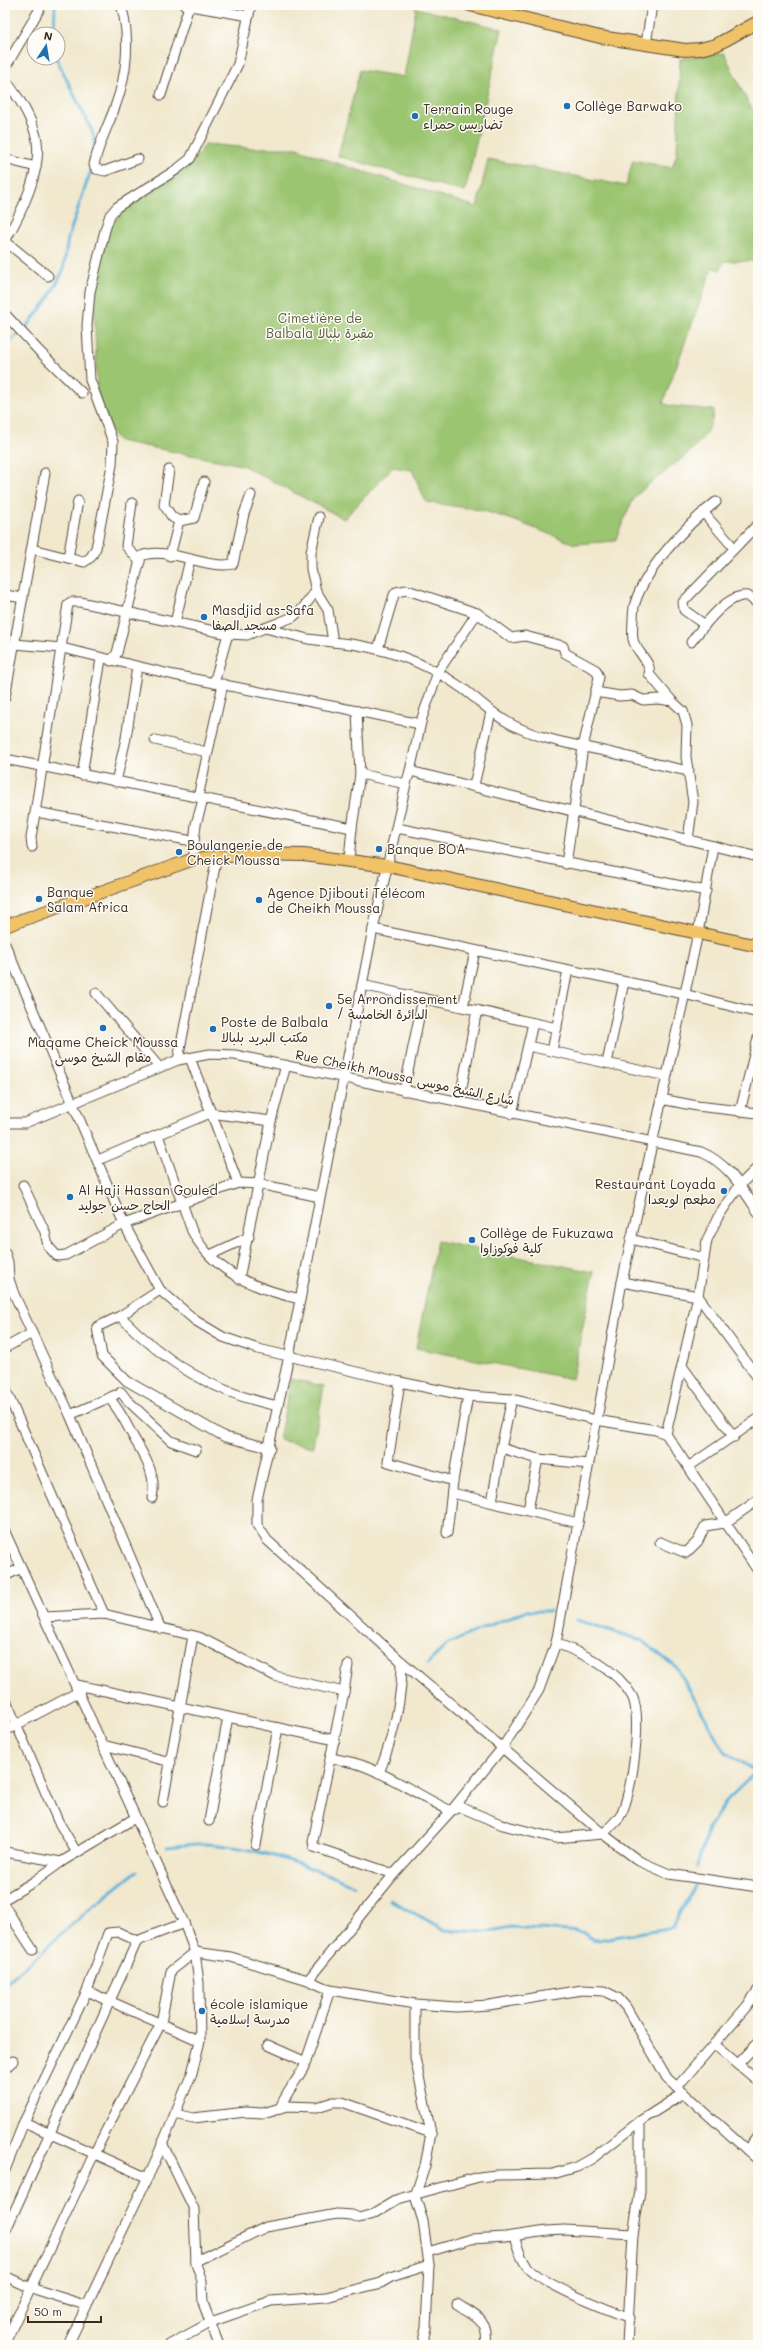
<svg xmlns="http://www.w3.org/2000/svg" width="763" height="2350" font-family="Mali,'Playpen Sans Arabic',sans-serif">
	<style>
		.green { fill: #9bc571; stroke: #6b7848 }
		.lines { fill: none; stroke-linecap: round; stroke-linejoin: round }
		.stream { stroke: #60b4dc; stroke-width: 3 }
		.minor-casing { stroke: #564638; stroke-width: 11 }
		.major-casing { stroke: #564638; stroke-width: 14 }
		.minor { stroke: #fff; stroke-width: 9 }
		.major { stroke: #f0c369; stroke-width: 12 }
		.poi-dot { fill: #1f6fb2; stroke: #fdfcf7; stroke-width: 1.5 }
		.labels { text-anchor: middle; stroke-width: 3; stroke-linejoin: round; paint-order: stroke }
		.poi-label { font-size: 13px; fill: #3b2a1e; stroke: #fdfcf7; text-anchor: start }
		.park-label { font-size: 13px; fill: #585837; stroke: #fdfcf7 }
		.street-label { font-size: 13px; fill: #3b2a1e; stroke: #fdfcf7 }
	</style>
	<rect width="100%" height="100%" fill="#fdfcf7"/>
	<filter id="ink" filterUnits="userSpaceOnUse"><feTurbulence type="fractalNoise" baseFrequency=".025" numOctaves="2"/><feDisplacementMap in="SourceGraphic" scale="8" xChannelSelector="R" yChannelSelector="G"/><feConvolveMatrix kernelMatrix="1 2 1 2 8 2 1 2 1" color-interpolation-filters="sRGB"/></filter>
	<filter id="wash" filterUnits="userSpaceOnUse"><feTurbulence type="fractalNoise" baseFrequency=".012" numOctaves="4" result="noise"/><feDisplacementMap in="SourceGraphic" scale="16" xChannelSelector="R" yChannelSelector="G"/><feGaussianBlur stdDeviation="0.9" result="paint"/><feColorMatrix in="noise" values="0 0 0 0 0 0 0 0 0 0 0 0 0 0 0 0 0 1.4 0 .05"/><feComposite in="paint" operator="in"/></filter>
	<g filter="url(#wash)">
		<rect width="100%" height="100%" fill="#f1e8ce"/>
		<g class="green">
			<path d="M416,8l86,21 -37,163 -127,-36 22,-86 44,7z"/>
			<path d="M724,53l25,52 9,8v148h-34l-4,9 -8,-2 -49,135 8,3 43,4c-3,37 -53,61 -76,84 -9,8 -17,35 -23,47l-40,3 -62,-24 -32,-10 -55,-8 -14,-32 -19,-3 -49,52 -102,-54 -123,-24 -21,-26 -4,-117 13,-68 29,-36 52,-27 18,-23 44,4h47l36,14 144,45 11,-48 138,27 7,-26 39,8 5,-14 3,-95z"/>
			<path d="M437,1241l157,31 -22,107 -156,-31z"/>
			<path d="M291,1379l33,7 -11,61 -34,-7z"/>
		</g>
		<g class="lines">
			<g class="stream">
				<path d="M54,34l1,-29"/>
				<path d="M56,58l37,75 2,17"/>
				<path d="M5,346l22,-20 20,-25 16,-30 5,-33 24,-71"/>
				<path d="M577,1620l64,20 36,28 47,83 32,20"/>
				<path d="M428,1663l20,-19 33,-15 44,-18h25"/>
				<path d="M167,1847c13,-1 27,-4 40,-3 51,3 101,21 147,42"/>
				<path d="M697,1866l11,-37 20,-30 30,-29"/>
				<path d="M390,1900l55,30 40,2 26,-5 71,5 10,7 5,1 76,-13 23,-43"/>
				<path d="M5,1984l86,-76 46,-37"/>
			</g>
		</g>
	</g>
	<g filter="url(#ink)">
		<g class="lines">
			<defs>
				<g id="minor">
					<path d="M121,5c10,33 6,70 -6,102 -7,19 -17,38 -21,58l2,4 9,2 33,-12"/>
					<path d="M185,5l64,11"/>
					<path d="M646,44l6,-39"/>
					<path d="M5,68l37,-63"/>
					<path d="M5,79c13,18 25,35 31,57 8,31 -15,78 -31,105"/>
					<path d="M161,95l28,-89"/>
					<path d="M5,159l31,8"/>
					<path d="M5,241l43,35"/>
					<path d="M5,314l34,37 43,42"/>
					<path d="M169,470l-5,35 8,12 7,4 -9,35"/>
					<path d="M132,503l-6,43 14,16"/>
					<path d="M703,512l31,36"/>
					<path d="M319,517l-8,35v17l5,22 12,19 5,32c46,4 92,19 129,46 17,12 30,26 49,36 29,16 66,21 98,28 27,7 53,14 80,19"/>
					<path d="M179,521l15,-3 10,-36"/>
					<path d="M32,549l52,13 7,-5 5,-9 16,-83 1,-23 -23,-62 -3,-54 3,-34 15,-62 5,-15 7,-8 59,-37 14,-11 48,-95 13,-59"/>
					<path d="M68,558l10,-57"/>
					<path d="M5,595l18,3"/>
					<path d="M175,623l15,-64"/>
					<path d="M705,625l-21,-15 -1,-8 75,-78"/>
					<path d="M265,628l43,11 25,3"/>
					<path d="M691,642c12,-15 36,-49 57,-46l10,8"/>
					<path d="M14,644l48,4 112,27 183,36 3,63 46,10 -33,145 -84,427 -32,144v25l10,15 135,122 201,172 36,27 30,13 89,13"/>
					<path d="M378,649l16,-54 2,-3 11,-2 70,23 34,25 14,-2 38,10 2,7 31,17 3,7 -16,70 -17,117"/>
					<path d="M111,661l6,-8 24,-97c26,-11 65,14 92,8l11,-50 7,-19"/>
					<path d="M214,683l14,-49 19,1 46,-18 10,-9 13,-17"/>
					<path d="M595,692l25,4 12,-1 11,5 16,-1 13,2 11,10 4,14 -1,32 7,45 -5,38"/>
					<path d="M5,697l40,-224"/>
					<path d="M672,701l-23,-27c4,-11 -15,-24 -16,-35 -1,-4 0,-32 2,-36 11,-35 52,-79 81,-101"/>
					<path d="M357,711l63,13"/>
					<path d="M155,740l52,12"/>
					<path d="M5,759l347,69 8,-54"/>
					<path d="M410,771l12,-53 16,-46 39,-59"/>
					<path d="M82,775l19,-116"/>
					<path d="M116,782l10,-44 11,-71"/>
					<path d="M406,784l4,-13 348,86"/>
					<path d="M474,785l17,-73"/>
					<path d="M36,812l151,28 7,2v17"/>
					<path d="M397,828l309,63"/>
					<path d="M194,842l2,-18 7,-24 -4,-6 1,-6 23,-104"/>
					<path d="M32,847l-1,-9 37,-234 3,-2h9l148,32"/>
					<path d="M349,859l3,-31"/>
					<path d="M373,929l311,65 74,19"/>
					<path d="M5,944l119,280 36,66 36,31 27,16 35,12 142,33 68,14 44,3 84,21 60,10 10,4 92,137"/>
					<path d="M362,985l195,43"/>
					<path d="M96,993l63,74"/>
					<path d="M463,1007l12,-56"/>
					<path d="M528,1046l138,30"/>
					<path d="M552,1051l16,-81"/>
					<path d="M190,1058l48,125"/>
					<path d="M178,1060l39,-204"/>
					<path d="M607,1063l17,-81"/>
					<path d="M404,1091l19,-93"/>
					<path d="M661,1099l36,7 61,7"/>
					<path d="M459,1102l18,-92"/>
					<path d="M740,1112l18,-74"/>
					<path d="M512,1114l21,-91"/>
					<path d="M5,1123h20l153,-63 32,-6 25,1 466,97c27,11 41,36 57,60"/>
					<path d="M158,1135l34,96c22,42 64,58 108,68"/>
					<path d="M98,1160l112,-47 61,8"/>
					<path d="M23,1185l22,47 3,14 9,10 9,-1 58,-31 114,-41 21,1 61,13"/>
					<path d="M631,1239l73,19"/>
					<path d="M5,1253l3,9 1,17 5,15 56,121 91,214"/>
					<path d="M210,1255l39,-18"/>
					<path d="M239,1279l32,-158 15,-56"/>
					<path d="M622,1282l76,14 60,82"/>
					<path d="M160,1290l-40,26c46,47 94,77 158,90"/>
					<path d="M120,1316l-23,11 5,29 25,25 98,56 45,11"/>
					<path d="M5,1348l27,-15"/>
					<path d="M682,1366l52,71"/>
					<path d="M400,1382l-12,80 65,19"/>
					<path d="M5,1388l99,226"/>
					<path d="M121,1392l6,8 44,41 25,9"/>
					<path d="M109,1398c12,13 18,28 26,42 11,19 22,36 17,58"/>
					<path d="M70,1415l45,-20"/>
					<path d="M666,1434l32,-138 9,-56 11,-23 22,-32 18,-18"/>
					<path d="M501,1448l37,11 50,5"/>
					<path d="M688,1467l70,-48"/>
					<path d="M452,1493l126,30"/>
					<path d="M492,1502l9,-54 11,-49"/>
					<path d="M528,1510l10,-51"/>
					<path d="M5,1532l179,391 11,29 4,31 1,58 -8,32 -38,91 -86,181"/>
					<path d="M447,1533l6,-52 15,-85"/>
					<path d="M660,1542l26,11 12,-12 7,-15 20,-3 33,-23"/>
					<path d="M5,1576l16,-8"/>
					<path d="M45,1617l59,-3 95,23 76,39 69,16"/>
					<path d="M348,1665l-4,27 -31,149 1,6 80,27"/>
					<path d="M77,1685l258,55"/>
					<path d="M5,1698l53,123 19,32"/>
					<path d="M5,1731l75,-40"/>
					<path d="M103,1745l68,17"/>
					<path d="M331,1758c10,2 20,4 30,7 31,11 60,32 90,46l9,-4 43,18 52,13 48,-4c6,-6 12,-12 17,-18 12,-20 23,-100 12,-120 -16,-28 -48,-42 -76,-53"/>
					<path d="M379,1773c14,-35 23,-72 23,-111"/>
					<path d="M163,1802l30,-166"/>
					<path d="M209,1821l19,-104"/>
					<path d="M256,1845l22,-117"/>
					<path d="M5,1852l56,10 74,-44"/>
					<path d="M5,1899l30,-18 26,-19"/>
					<path d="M5,1907l28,43"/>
					<path d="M308,1980l86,-106 57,-63 52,-64 36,-57 17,-47 66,-361 76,-349 15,-87"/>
					<path d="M87,1991l113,50"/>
					<path d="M415,2004v54l16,75 -6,33 -10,30 8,25 6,44 -3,63 -4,17"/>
					<path d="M714,2044l44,37"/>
					<path d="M268,2045l38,17"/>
					<path d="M738,2064l20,-21"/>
					<path d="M5,2068l8,-7"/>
					<path d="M677,2087l70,-81 11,-16"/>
					<path d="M280,2108c6,-15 16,-26 24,-41l26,-77"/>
					<path d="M175,2114l18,4 53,-6 17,1 24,-7 30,1 16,-5h9l89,31"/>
					<path d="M24,2122l124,56"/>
					<path d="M162,2143l32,66 2,55 6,17 1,22 16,42"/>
					<path d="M747,2150l11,-14"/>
					<path d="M5,2170l19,-48 63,-131 21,-58 10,-1 19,9"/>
					<path d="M5,2232l132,-291 47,-18"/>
					<path d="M514,2236c3,9 6,21 12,29 14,19 80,44 104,53"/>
					<path d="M428,2252l43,-13 34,-2 42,-6 17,-1 69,4"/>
					<path d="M196,2261l70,-34 71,-13 15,1 7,3 14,-4 25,-15 81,-22 17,-2 57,-1 24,-7 16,-9 47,-37 44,-28"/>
					<path d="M5,2276l26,12 54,17"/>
					<path d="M457,2304c20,13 31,14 28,41"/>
					<path d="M5,2343l89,-189 67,-131 10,-52 24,-19 36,5 77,23 22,10 85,14 41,3 33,-2 93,-15 22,1 14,7 8,9 41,71 91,82"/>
					<path d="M169,2345l42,-23 60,-21 55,-4 55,-14 10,-6 38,-12"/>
					<path d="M627,2345l6,-111 7,-43v-70"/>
				</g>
				<g id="major">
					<path d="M470,5l130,32 85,13 15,-1 16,-4 42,-23"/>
					<path d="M5,926l189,-67 58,-5 52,1 84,11 370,80"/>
				</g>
			</defs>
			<use href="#minor" class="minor-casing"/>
			<use href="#major" class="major-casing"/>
			<use href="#minor" class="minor"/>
			<use href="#major" class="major"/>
		</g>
	</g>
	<g class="poi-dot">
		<circle cx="567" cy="106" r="4"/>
		<circle cx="415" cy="116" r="4"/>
		<circle cx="204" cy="617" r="4"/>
		<circle cx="379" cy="849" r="4"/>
		<circle cx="179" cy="852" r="4"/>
		<circle cx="39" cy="899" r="4"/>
		<circle cx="259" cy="900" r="4"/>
		<circle cx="329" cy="1006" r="4"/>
		<circle cx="103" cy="1028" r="4"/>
		<circle cx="213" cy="1029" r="4"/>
		<circle cx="724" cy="1191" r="4"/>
		<circle cx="70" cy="1197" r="4"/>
		<circle cx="472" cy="1240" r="4"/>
		<circle cx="202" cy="2011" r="4"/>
	</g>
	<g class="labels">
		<g class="poi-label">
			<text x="575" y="111">Collège Barwako</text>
			<text x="423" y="114">Terrain Rouge<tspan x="423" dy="15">تضاريس حمراء</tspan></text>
			<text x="212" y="615">Masdjid as-Safa<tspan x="212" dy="15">مسجد الصفا</tspan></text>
			<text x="187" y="850">Boulangerie de<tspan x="187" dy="15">Cheick Moussa</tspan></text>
			<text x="387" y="854">Banque BOA</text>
			<text x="47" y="897">Banque<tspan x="47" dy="15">Salam Africa</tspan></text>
			<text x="267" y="898">Agence Djibouti Télécom<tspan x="267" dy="15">de Cheikh Moussa</tspan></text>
			<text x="337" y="1004">5e Arrondissement<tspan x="337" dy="15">/ الدائرة الخامسة</tspan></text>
			<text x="221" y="1027">Poste de Balbala<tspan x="221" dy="15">مكتب البريد بلبالا</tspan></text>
			<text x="103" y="1047" text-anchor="middle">Maqame Cheick Moussa<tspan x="103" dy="15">مقام الشيخ موسى</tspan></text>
			<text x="716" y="1189" text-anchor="end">Restaurant Loyada<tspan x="716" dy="15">مطعم لويعدا</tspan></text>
			<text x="78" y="1195">Al Haji Hassan Gouled<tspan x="78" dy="15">الحاج حسن جوليد</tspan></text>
			<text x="480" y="1238">Collège de Fukuzawa<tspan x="480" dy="15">كلية فوكوزاوا</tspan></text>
			<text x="210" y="2009">école islamique<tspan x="210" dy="15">مدرسة إسلامية</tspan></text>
		</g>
		<g class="park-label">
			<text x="320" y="323">Cimetière de<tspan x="320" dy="15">Balbala مقبرة بلبالا</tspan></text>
		</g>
		<g class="street-label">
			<text transform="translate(405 1077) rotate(12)" y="5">Rue Cheikh Moussa شارع الشيخ موسى</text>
		</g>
	</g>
	<rect width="763" height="2350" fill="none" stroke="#fdfcf7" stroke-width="20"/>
	<g transform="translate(46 46) rotate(12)"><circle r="19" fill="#fdfcf7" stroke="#afa8a0"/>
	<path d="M0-3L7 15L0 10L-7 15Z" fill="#1f6fb2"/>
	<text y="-6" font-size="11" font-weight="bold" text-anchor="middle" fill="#3b2a1e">N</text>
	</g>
	<path d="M28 2316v6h73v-6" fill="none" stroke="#3b2a1e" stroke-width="2"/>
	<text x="34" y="2316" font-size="12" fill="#3b2a1e" stroke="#fdfcf7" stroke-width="3" paint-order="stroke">50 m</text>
</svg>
